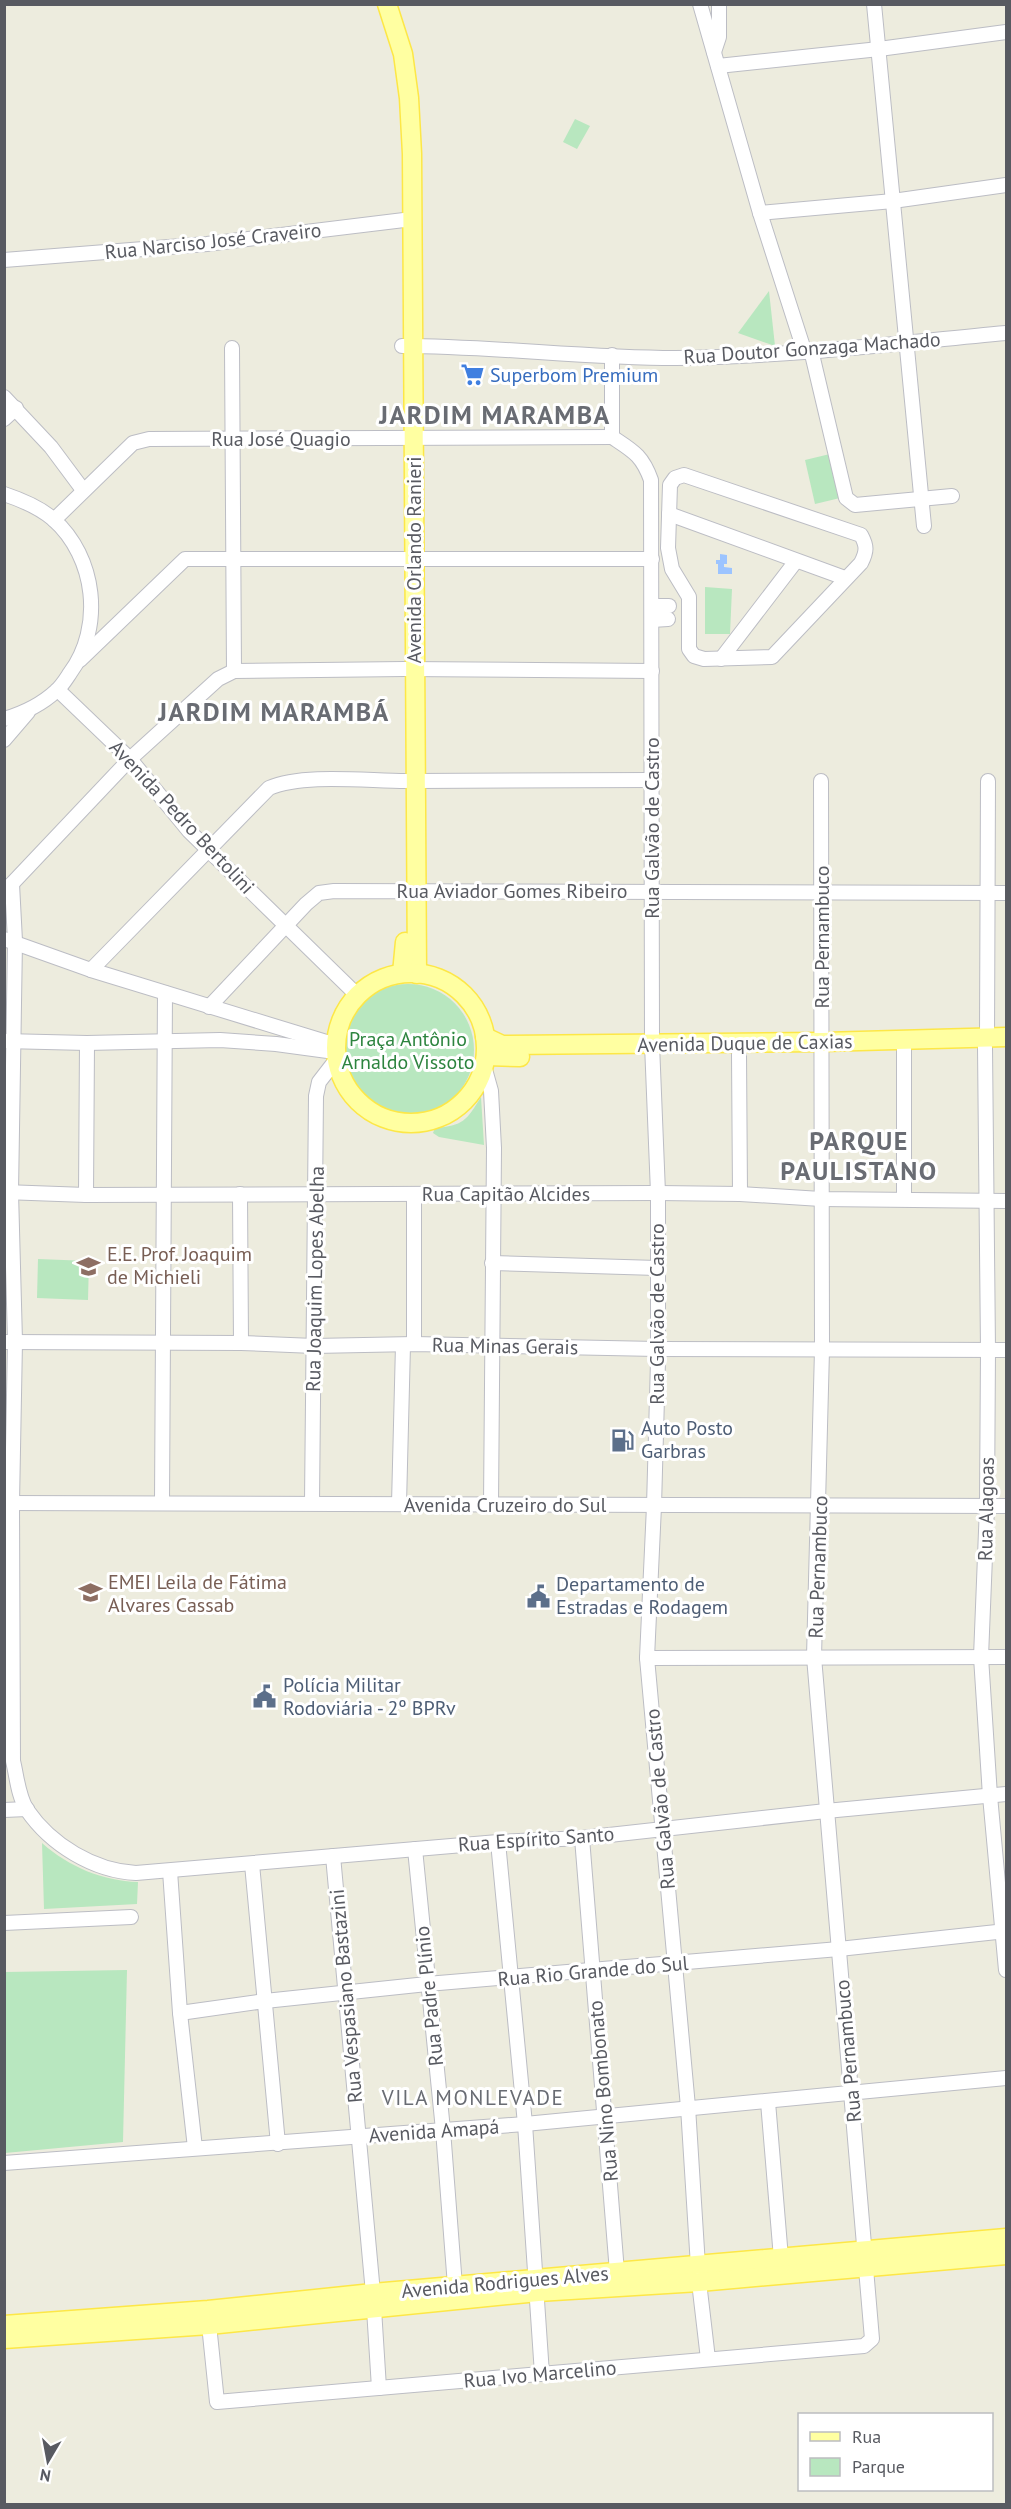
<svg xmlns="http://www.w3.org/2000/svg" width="1011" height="2509" font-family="'PT Sans',sans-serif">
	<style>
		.green { fill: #b8e7bf }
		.water { fill: #9cc4ff }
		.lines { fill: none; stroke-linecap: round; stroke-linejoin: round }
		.minor-casing { stroke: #bcbdc4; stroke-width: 16 }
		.major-casing { stroke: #fde747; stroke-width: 21 }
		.minor { stroke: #fff; stroke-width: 14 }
		.major { stroke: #ffffa1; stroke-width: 18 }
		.labels { text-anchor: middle; stroke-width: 6; stroke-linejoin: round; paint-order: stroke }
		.street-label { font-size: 20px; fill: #585a61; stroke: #fff }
		.shop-label { font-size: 20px; fill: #366cbe; stroke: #fff; text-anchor: start }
		.park-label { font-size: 20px; fill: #2d843f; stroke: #fff }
		.education-label { font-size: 20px; fill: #785e54; stroke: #fff; text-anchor: start }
		.service-label { font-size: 20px; fill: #4e5e75; stroke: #fff; text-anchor: start }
		.neighbourhood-label { font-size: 21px; letter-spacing: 1.5px; fill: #696c73; stroke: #fff }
		.district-label { font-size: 26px; font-weight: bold; letter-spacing: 1.5px; fill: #696c73; stroke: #fff }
	</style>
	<rect width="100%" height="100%" fill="#edecde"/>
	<g class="green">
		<path d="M575,119l15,7 -13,23 -14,-7z"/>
		<path d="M769,291l6,55 -37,-13z"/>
		<path d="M830,454l10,44 -25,6 -10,-44z"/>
		<path d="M705,587l27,2 -2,45h-25z"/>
		<circle cx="408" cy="1050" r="66"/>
		<path d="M481,1097l3,48 -45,-8 -6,-4 2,-5c28,-2 32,-8 46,-31z"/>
		<path d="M38,1259l51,2 -1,39 -51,-2z"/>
		<path d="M42,1843c27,24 61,38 96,39l-1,22 -93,5z"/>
		<path d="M127,1970l-4,172 -118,11v-181z"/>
	</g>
	<path class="water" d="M720,554l7,1v9h-3v3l8,1v6h-14v-10h-2v-4h4z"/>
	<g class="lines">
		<defs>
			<g id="minor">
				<path d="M700,4l60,209 44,137"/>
				<path d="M874,4l50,522"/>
				<path d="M714,52l5,-15v-33"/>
				<path d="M718,66l161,-17 127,-17"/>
				<path d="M760,213l133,-12 113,-16"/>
				<path d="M4,260l203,-16 197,-24 10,1"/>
				<path d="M402,346c91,0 182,12 273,12 111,-1 222,-15 331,-25"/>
				<path d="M232,348l2,323"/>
				<path d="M811,350l35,148 9,7 97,-9"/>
				<path d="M612,355v82"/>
				<path d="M4,397l47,50 32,43"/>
				<path d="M4,419l12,-11"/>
				<path d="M612,437c21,14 30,18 39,43l1,564 6,149v168l-4,145 -7,152 41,449 11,175 9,77"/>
				<path d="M684,475l177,60c6,11 6,16 0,28l-89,94 -68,2 -10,-3 -5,-7v-52l-17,-28 -4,-21 2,-63 5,-7z"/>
				<path d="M4,494c18,6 35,13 49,25 43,38 51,108 17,154 -4,6 -8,13 -14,18 -15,14 -32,22 -52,28"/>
				<path d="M669,514l176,64"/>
				<path d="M54,520l79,-77 16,-4 463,-2"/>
				<path d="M652,606h17"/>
				<path d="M652,620l16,-1"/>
				<path d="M721,659l75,-98"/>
				<path d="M80,660l105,-101h467"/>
				<path d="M58,690l72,69 59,72 168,164"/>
				<path d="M4,740l24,-28"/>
				<path d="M416,781l236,-1"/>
				<path d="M12,884l3,57 -4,251 4,149 -3,162 1,258c4,16 5,35 14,49 24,35 67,61 109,63l362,-31 84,-4 244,-27 180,-17"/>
				<path d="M6,890l124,-131 88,-80 16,-8 171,-2 247,2"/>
				<path d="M4,939l87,31 245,75"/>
				<path d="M91,970l178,-182c35,-15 97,-7 137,-7"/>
				<path d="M209,1007l97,-103 13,-11 15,-2 672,2"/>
				<path d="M987,1037l1,-256"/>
				<path d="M4,1041l83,2 133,-3 56,4 59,8"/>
				<path d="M985,1047l3,303 -1,156 -6,151 9,139 16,174"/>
				<path d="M904,1048v151"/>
				<path d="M739,1054l1,140"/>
				<path d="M484,1066l7,25 3,57 -3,356"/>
				<path d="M4,1192l82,3 572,-2 82,1 81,5 185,2"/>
				<path d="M240,1194l1,149"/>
				<path d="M86,1195l1,-152"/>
				<path d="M492,1263l165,5"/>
				<path d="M4,1342l237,1 73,3 100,-2 243,5 349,1"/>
				<path d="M414,1344v-150"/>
				<path d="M4,1503l1002,3"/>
				<path d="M162,1503l3,-510"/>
				<path d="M312,1503l4,-407 3,-14 17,-22"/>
				<path d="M399,1504l4,-159"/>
				<path d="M647,1658l359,-1"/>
				<path d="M4,1810l23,-1"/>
				<path d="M582,1838l35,434"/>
				<path d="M498,1842l27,282 17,250"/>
				<path d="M415,1849l28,281 12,156"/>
				<path d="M333,1856l40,437 6,95"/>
				<path d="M252,1864l26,280"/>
				<path d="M170,1871l10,142 15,135"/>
				<path d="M4,1923l127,-6"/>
				<path d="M180,2013l85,-12 162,-17 412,-35 167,-18"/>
				<path d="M768,2102l13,156"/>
				<path d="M4,2163l521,-39 481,-46"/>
				<path d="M208,2315l9,87 647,-56 8,-7 -58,-682 8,-307 -1,-569"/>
			</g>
			<g id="major">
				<path d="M387,4l16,50 6,44 3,56 5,820"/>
				<circle cx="411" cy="1048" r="75"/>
				<path d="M402,973l3,-31"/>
				<path d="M485,1037l17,8 321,-3 183,-5"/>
				<path d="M486,1056l34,1"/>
				<path d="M4,2325l204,-15 165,-17 633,-55"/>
				<path d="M4,2339l205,-14 329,-33 161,-10 307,-27"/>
			</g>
		</defs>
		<use href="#minor" class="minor-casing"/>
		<use href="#major" class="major-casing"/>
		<use href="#minor" class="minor"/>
		<use href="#major" class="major"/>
	</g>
	<defs>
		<symbol id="supermarket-bare" viewBox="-9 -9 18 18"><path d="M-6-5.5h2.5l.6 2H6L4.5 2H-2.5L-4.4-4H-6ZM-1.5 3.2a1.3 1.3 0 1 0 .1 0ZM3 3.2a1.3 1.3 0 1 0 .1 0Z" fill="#3f7fe0" stroke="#fff" stroke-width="2.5" paint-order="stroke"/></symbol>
		<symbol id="school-bare" viewBox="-9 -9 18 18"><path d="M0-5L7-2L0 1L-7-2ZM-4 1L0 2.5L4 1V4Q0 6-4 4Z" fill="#8d6e63" stroke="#fff" stroke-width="2.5" paint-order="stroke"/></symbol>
		<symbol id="fuel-bare" viewBox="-9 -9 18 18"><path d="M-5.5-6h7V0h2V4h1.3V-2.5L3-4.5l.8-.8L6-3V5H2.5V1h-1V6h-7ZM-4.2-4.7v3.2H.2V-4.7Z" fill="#5c6f8a" stroke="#fff" stroke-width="2.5" paint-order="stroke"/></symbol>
		<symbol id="civic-bare" viewBox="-9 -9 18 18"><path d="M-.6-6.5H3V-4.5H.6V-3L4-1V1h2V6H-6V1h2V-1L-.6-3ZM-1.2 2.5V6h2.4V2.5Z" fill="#5c6f8a" stroke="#fff" stroke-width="2.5" paint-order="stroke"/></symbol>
	</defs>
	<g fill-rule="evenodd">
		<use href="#supermarket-bare" x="456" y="358" width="33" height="33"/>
		<use href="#school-bare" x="72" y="1250" width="33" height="33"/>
		<use href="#fuel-bare" x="606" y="1424" width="33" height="33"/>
		<use href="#school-bare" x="74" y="1576" width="33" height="33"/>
		<use href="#civic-bare" x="522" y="1580" width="33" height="33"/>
		<use href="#civic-bare" x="248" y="1680" width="33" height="33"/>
	</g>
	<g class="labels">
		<g class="street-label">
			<text transform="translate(213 241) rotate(-6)" y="7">Rua Narciso José Craveiro</text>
			<text transform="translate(812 348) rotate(-4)" y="7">Rua Doutor Gonzaga Machado</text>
			<text x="281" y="446">Rua José Quagio</text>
			<text transform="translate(414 560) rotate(-90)" y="7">Avenida Orlando Ranieri</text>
			<text transform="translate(182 817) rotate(47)" y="7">Avenida Pedro Bertolini</text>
			<text transform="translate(652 828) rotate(-90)" y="7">Rua Galvão de Castro</text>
			<text x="512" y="898">Rua Aviador Gomes Ribeiro</text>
			<text transform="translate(822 937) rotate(-90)" y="7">Rua Pernambuco</text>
			<text transform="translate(745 1043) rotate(-1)" y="7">Avenida Duque de Caxias</text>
			<text x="506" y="1201">Rua Capitão Alcides</text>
			<text transform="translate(315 1279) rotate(-89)" y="7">Rua Joaquim Lopes Abelha</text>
			<text transform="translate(657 1314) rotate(-90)" y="7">Rua Galvão de Castro</text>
			<text transform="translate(505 1346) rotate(1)" y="7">Rua Minas Gerais</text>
			<text x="505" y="1512">Avenida Cruzeiro do Sul</text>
			<text transform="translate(986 1509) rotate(-89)" y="7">Rua Alagoas</text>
			<text transform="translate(818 1567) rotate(-88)" y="7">Rua Pernambuco</text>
			<text transform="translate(660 1799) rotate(-95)" y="7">Rua Galvão de Castro</text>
			<text transform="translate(536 1839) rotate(-4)" y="7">Rua Espírito Santo</text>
			<text transform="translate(593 1971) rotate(-5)" y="7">Rua Rio Grande do Sul</text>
			<text transform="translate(346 1996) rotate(-95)" y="7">Rua Vespasiano Bastazini</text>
			<text transform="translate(429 1996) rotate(-96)" y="7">Rua Padre Plínio</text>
			<text transform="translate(848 2051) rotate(-95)" y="7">Rua Pernambuco</text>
			<text transform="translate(603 2091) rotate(-95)" y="7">Rua Nino Bombonato</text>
			<text transform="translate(434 2131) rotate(-4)" y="7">Avenida Amapá</text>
			<text transform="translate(505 2282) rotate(-5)" y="7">Avenida Rodrigues Alves</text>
			<text transform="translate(540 2374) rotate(-5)" y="7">Rua Ivo Marcelino</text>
		</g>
		<g class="shop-label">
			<text x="490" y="382">Superbom Premium</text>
		</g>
		<g class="park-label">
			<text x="408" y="1046">Praça Antônio<tspan x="408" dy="23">Arnaldo Vissoto</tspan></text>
		</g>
		<g class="education-label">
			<text x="107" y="1261">E.E. Prof. Joaquim<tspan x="107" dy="23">de Michieli</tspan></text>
			<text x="108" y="1589">EMEI Leila de Fátima<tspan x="108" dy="23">Alvares Cassab</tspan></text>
		</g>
		<g class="service-label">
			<text x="641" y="1435">Auto Posto<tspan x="641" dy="23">Garbras</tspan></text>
			<text x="556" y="1591">Departamento de<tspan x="556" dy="23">Estradas e Rodagem</tspan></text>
			<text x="283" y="1692">Polícia Militar<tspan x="283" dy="23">Rodoviária - 2º BPRv</tspan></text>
		</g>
		<g class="neighbourhood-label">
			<text x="473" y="2105">VILA MONLEVADE</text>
		</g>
		<g class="district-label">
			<text x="495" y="424">JARDIM MARAMBA</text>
			<text x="274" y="721">JARDIM MARAMBÁ</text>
			<text x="859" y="1150">PARQUE<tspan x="859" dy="30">PAULISTANO</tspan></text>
		</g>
	</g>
	<rect width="1011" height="2509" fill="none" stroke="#585a61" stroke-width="12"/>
	<rect x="798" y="2413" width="195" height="78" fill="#ffffff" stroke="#bcbdc0" stroke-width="1.5"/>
	<rect x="810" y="2432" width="30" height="9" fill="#ffffa1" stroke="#bcbdc0" stroke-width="1.5"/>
	<text x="852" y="2443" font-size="18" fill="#585a61">Rua</text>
	<rect x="810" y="2458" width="30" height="18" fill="#b8e7bf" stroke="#bcbdc0" stroke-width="1.5"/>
	<text x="852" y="2473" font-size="18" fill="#585a61">Parque</text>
	<g transform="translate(48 2461) rotate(190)" stroke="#ffffff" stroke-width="4.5" paint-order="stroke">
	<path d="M0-4.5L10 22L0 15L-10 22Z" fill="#585a61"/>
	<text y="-9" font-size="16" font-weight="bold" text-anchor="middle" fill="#585a61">N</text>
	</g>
</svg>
